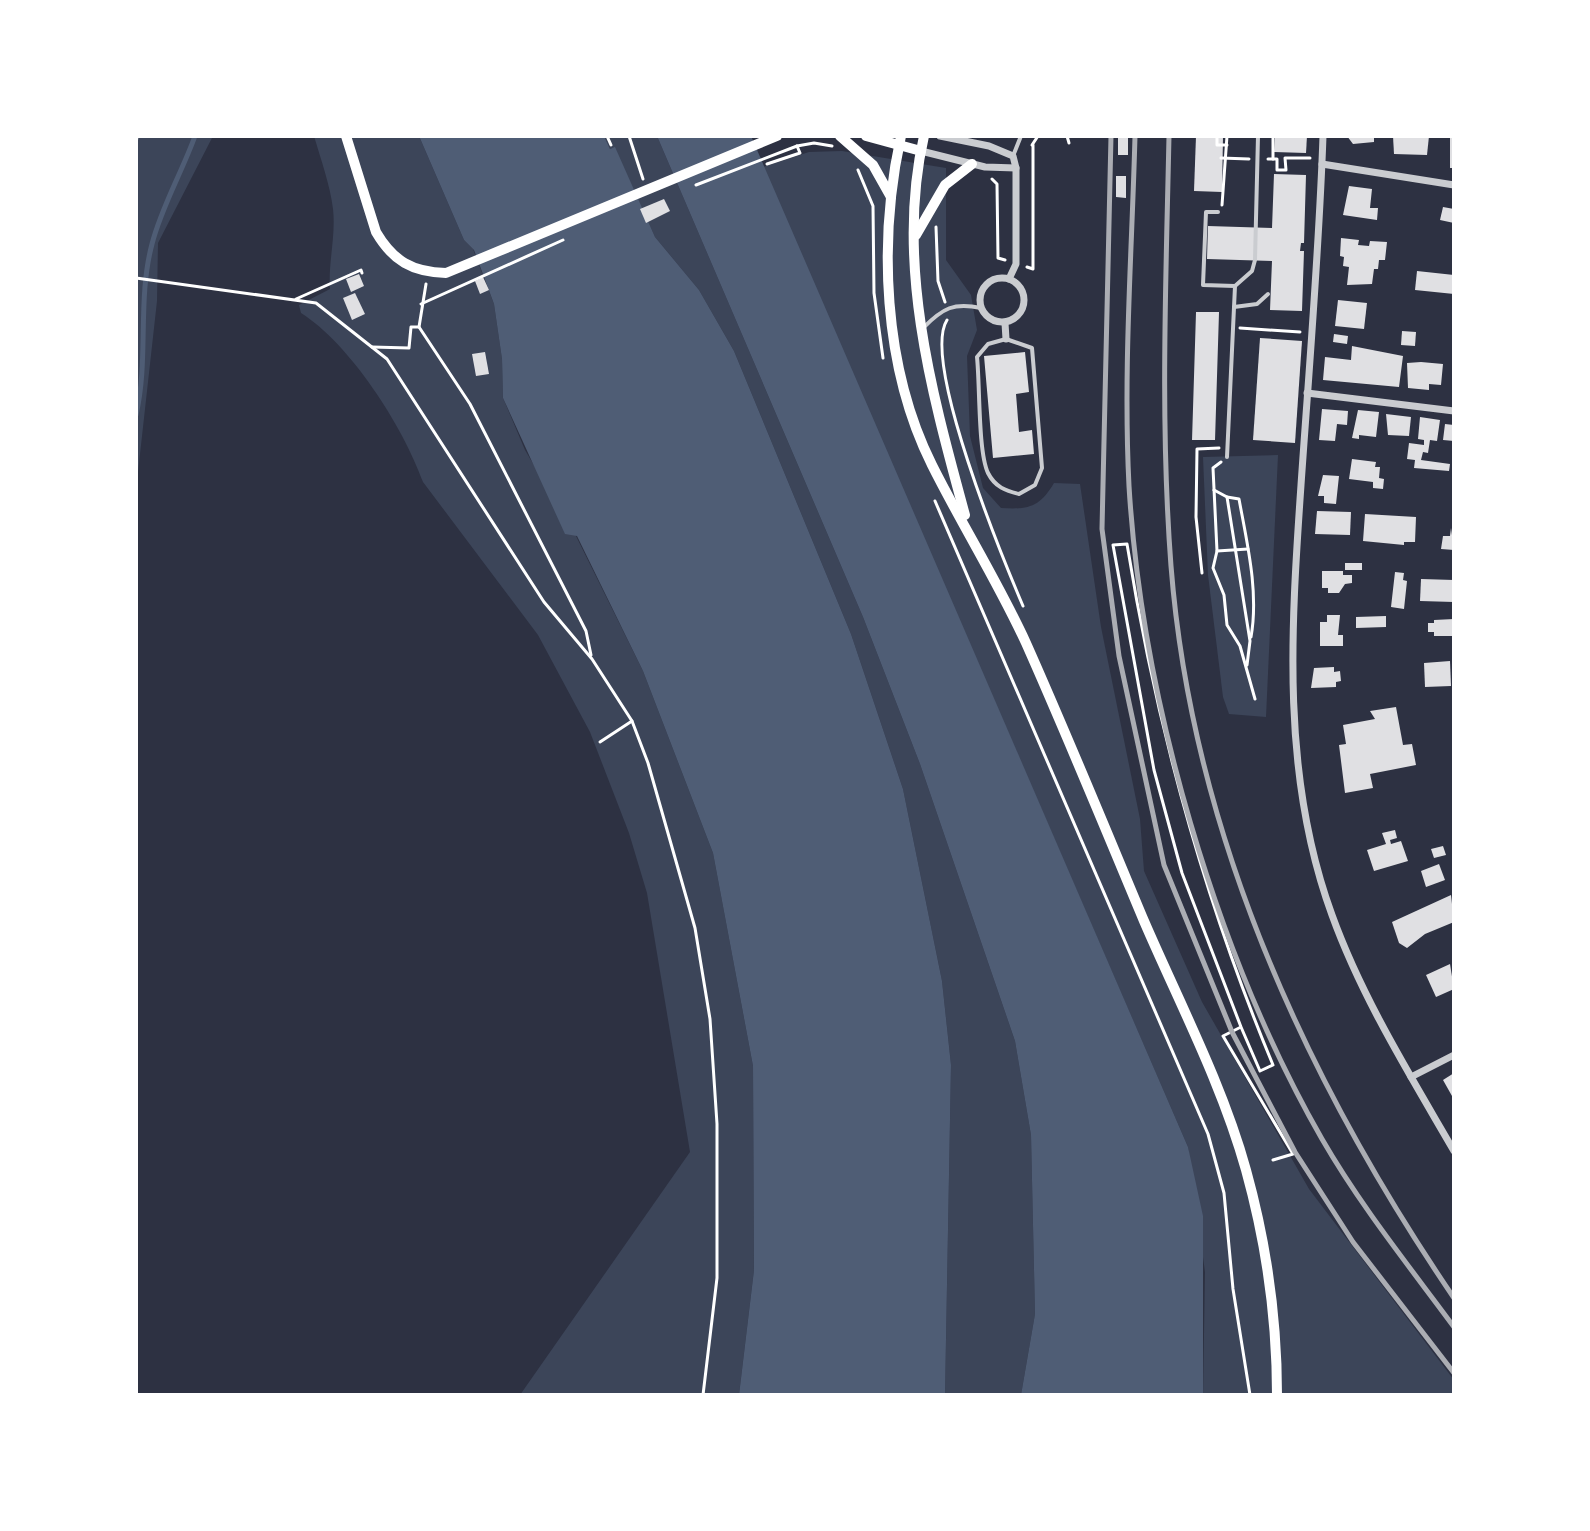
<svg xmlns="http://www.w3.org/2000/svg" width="1590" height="1531" font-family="'Sofia Sans Condensed',sans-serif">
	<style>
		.green { fill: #3c4559 }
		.water { fill: #4f5d75 }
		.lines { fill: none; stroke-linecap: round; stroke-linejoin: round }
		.stream { stroke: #4f5d75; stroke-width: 5 }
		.building { fill: #e0e0e3 }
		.path { stroke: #fff; stroke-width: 3 }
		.service { stroke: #caccd0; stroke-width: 4 }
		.minor { stroke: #caccd0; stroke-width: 7 }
		.secondary { stroke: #fff; stroke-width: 10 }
		.rail { stroke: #abadb3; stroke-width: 5 }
	</style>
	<rect width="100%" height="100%" fill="#2d3142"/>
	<g class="green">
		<path d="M136,136h77l-55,107 -1,58 -21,189z"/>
		<path d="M314,136h105l45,104 9,9 21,55 8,55 1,39 22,52 51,86 67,135 70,182 40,213 1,204 -15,125h-219l170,-243 -43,-259 -18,-60 -39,-101 -52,-97 -115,-153c-20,-56 -73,-138 -122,-169l-2,-8 31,-16c-2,-26 6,-53 3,-80 -3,-24 -12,-49 -19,-73z"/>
		<path d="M604,136h53l206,481 57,147 95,277 16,94 4,179 -14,81h-76l6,-330 -9,-84 -39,-192 -52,-155 -117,-283 -35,-61 -44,-53 -41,-89 -4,1z"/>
		<path d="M842,151l104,17v92l25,35 6,35 -10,26 3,80 13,52 18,20c27,2 39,-1 53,-25l26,1 21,143 39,192 4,52 58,131 107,187 145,191v15h-251l2,-123 -17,-125 -425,-980 46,-15z"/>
		<path d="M1278,455l-12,262 -37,-3 -6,-17 -15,-122 -5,-118z"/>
	</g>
	<g class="water">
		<path d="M419,136h185l6,13 5,-2 40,90 44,53 35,61 117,283 52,155 39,192 9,84 -6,330h-206l15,-125 -1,-204 -40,-213 -70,-182 -66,-135 -12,-2 -62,-136 -1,-39 -8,-55 -20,-54 -10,-10z"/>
		<path d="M657,136h94l437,1011 15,69v179h-182l14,-81 -4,-179 -16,-94 -95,-277 -57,-147z"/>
	</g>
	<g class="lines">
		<path class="stream" d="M136,415c13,-56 1,-115 16,-171 9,-36 30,-72 43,-108"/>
	</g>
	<g class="building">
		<rect x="1118" y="136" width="10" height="19"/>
		<path d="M1196,136h27l-1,56 -28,-1z"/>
		<path d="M1275,136h32l-1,17 -32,-1z"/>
		<path d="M1347,136h27v6l-21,2z"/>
		<path d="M1393,136h36l-2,19 -33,-1z"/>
		<rect x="1450" y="136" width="4" height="32"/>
		<path d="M1274,174l32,1 -2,68h-3l-1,8h4l-2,60 -32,-1 2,-49 -65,-2 1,-33 64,2z"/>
		<path d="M1116,176h10v22l-10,-1z"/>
		<path d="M1349,186l23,3 -2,19h8l-1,12 -34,-5z"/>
		<path d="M664,199l6,12 -24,12 -6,-14z"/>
		<path d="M1443,207l11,2v14l-14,-3z"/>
		<path d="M1341,238l18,2 -1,5 11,1 1,-5 17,1 -2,18h-6l-1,9h-4l-2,15 -25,1 2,-18 -6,-1 1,-9 -4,-1z"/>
		<path d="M1417,271l37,4v19l-39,-4z"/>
		<path d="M359,274l5,12 -13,6 -5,-13z"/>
		<path d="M483,277l6,13 -9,4 -5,-13z"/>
		<path d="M355,293l10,21 -13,6 -9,-22z"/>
		<path d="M1338,300l29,3 -3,26 -29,-3z"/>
		<path d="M1196,312h23l-4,128h-23z"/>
		<path d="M1402,331l14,1 -1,14 -14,-1z"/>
		<path d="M1334,334l14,2 -1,8 -14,-2z"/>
		<path d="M1260,338l42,3 -7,102 -42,-3z"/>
		<path d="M1352,346l51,10 -4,31 -76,-7 2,-23 26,3z"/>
		<path d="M485,352l4,22 -13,2 -4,-22z"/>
		<path d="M1025,352l4,40 -13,2 3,38 13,-2 2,24 -41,4 -9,-102z"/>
		<path d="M1421,362l22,2 -2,21 -12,-1v6l-21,-2 -1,-25z"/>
		<path d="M1322,409l26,2 -1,14 -10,-1 -2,17 -16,-1z"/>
		<path d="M1358,410l21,2 -3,25 -17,-2v4l-7,-1z"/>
		<path d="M1386,414l25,3 -2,19 -21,-1z"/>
		<path d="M1420,417l20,3 -3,21 -7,-1 -2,13 -5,-1 -2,8 29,4 -1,7 -35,-3 1,-8 -8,-1 2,-16 15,2v-5l-6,-1z"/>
		<path d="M1445,424l9,1v16l-11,-1z"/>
		<path d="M1352,459l24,3 -1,5h5l-1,11 5,1 -1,10 -10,-1v-6l-24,-3z"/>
		<path d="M1323,475l16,1 -3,28 -12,-1v-7h-6z"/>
		<path d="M1317,511l34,1 -1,23 -35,-1z"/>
		<path d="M1365,514l51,3 -1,25h-11v3l-41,-4z"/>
		<path d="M1451,528l3,22 -13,-1 2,-13h7z"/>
		<rect x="1345" y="563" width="17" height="7"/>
		<path d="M1322,571h21v4h9v8l-7,1 -6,9h-11v-5h-6z"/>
		<path d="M1395,572l9,1 -1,7 4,1 -3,28 -13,-2z"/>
		<path d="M1421,579l33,1v22l-34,-1z"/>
		<path d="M1327,615h13l-2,20h5v11h-23v-24h7z"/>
		<path d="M1386,616v11l-30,1v-11z"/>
		<path d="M1454,619v17h-20v-4h-6v-9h6v-3z"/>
		<path d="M1450,661l1,25 -26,1 -1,-24z"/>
		<path d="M1334,667v5l6,-1 1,10 -5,1v5l-25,1 3,-20z"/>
		<path d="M1396,707l7,38 9,-1 4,21 -46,9 3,14 -28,5 -6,-48 7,-1 -3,-19 32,-6 -5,-8z"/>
		<path d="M1395,830l2,8 -7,2 1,4 10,-3 7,20 -34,10 -7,-21 19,-6 -4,-11z"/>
		<path d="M1443,846l3,9 -12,3 -3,-9z"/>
		<path d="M1439,864l6,16 -19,7 -5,-16z"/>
		<path d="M1451,895l3,27 -29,12 -18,14 -8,-5 -7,-21z"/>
		<path d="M1450,964l4,25 -18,8 -10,-22z"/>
		<path d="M1454,1073v22l-2,1 -9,-16z"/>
	</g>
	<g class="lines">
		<g class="path">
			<path d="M607,136l4,9"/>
			<path d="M629,136l14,43"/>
			<path d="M1067,136l2,7"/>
			<path d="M1217,136v9h10"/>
			<path d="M136,144l1,-8"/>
			<path d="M1032,145l6,-9"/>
			<path d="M1221,158l28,1"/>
			<path d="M1268,159h9v11h9l-1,-12h25"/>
			<path d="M1273,159v-23"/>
			<path d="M767,164l33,-11 -3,-7"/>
			<path d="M858,170l15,36 1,87 9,65"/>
			<path d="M992,179l5,5 1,74 7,2"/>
			<path d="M696,185l101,-39 17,-3 18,3"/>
			<path d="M1222,205l5,-69"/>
			<path d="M936,227l2,54 7,21"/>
			<path d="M1027,267l6,2v-124"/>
			<path d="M136,278l180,25 71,56 157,243 48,57 40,62 16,42 47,165 15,91 7,105v154l-14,117"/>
			<path d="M426,284l-7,43 51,77 116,227 5,24"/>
			<path d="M296,299l65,-29 1,3"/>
			<path d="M421,304l142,-64"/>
			<path d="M947,320c-26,41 56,239 76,286"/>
			<path d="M1240,328l60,4"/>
			<path d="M372,347l37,1 2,-21h8"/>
			<path d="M1221,462l-8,6 4,83 -4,17 11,27 3,30 13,21 15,53"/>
			<path d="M1214,490l13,7 23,144 -3,24"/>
			<path d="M1227,497l12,2c8,44 20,93 12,138"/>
			<path d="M935,501l273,633 16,59 9,96 17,106"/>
			<path d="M1217,551l31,-2"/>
			<path d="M1202,573l-6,-56 1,-68 22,-1"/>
			<path d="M600,742l32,-21"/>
			<path d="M1241,1027l-59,-154 -28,-103 -41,-225 14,-1c29,180 76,353 146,521l-13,6 -19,-44 -18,9 70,118 -20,6"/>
		</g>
		<g class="service">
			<path d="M1013,156l8,-20"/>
			<path d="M1218,212h-12l-3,73 32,1 -8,171"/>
			<path d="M1235,286l17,-15 3,-11 3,-124"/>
			<path d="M1234,307l23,-3 11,-10"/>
			<path d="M923,328c20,-20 31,-26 58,-20"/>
			<path d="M1006,339l26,9 10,120 -7,17 -16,9c-13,-3 -24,-7 -31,-21 -10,-21 -8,-88 -11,-116l11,-13z"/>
		</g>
		<g class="minor">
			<path d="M940,136l49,10 24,10 3,12v96l-7,15"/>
			<path d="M1323,136c-4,117 -14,233 -22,349 -10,145 -20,291 31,430 30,83 78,160 122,236"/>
			<path d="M921,151l64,16 31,1"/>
			<path d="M1322,164l132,21"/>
			<circle cx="1002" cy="300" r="22"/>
			<path d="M1005,323l1,16"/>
			<path d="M1307,393l147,18"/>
			<path d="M1411,1077l43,-22"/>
		</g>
		<g class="secondary">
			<path d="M346,136l30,96c17,29 36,40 70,41l331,-137"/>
			<path d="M840,136l33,29 18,32"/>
			<path d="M866,136l55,15"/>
			<path d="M901,136c-23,105 -18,231 31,329 30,60 66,117 94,178 41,92 79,185 118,278 35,81 78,163 102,249 20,72 31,150 31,225"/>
			<path d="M924,136c-29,126 8,258 41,379"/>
			<path d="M916,235l29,-50 27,-21"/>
		</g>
		<g class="rail">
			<path d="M1111,136l-9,393 17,127 45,209 68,167 63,120 58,90 101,131"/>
			<path d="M1135,136c-3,116 -12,233 -6,350 13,214 87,468 193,653 38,66 87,127 132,188"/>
			<path d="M1169,136c-3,143 -9,287 2,430 21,267 134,513 283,732"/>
		</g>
	</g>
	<rect width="1590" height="1531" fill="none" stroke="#ffffff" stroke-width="276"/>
</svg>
